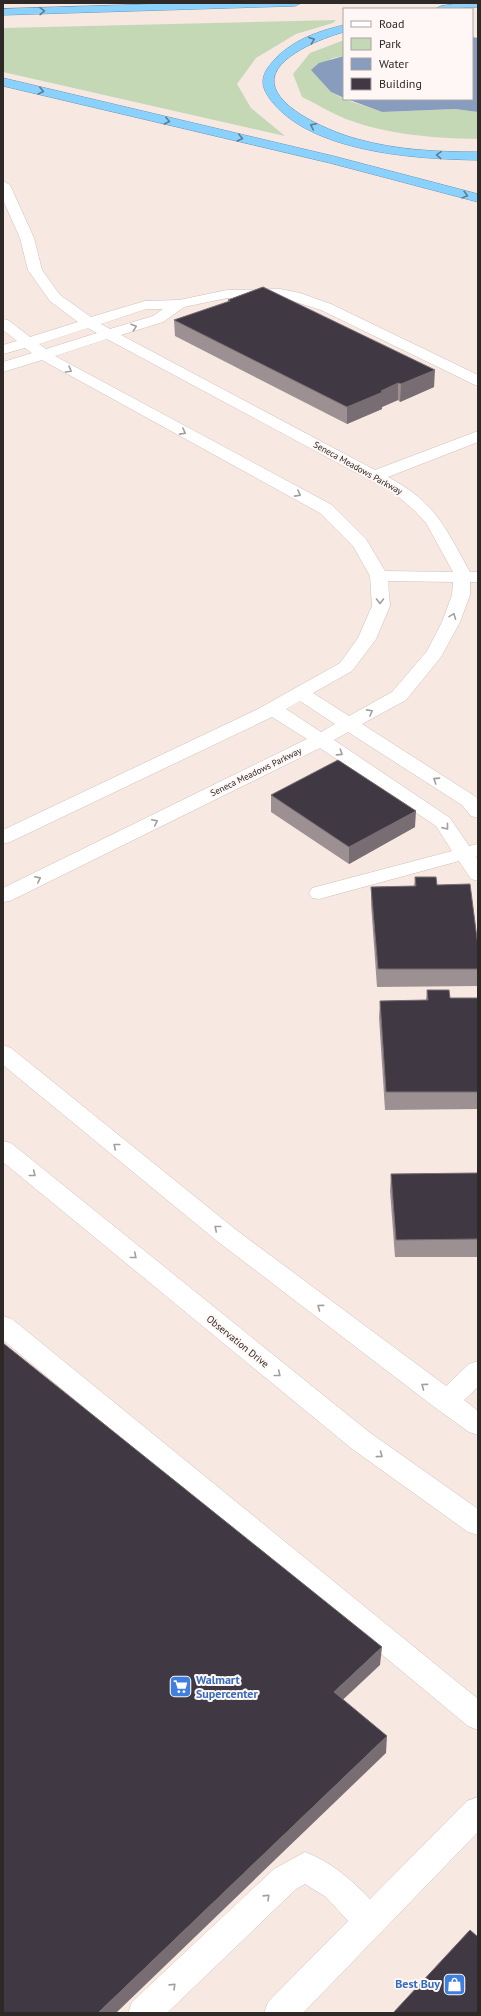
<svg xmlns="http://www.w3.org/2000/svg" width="481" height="2016" font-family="'PT Sans',sans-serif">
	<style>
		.green { fill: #c4d8b6 }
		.water { fill: #889dbd }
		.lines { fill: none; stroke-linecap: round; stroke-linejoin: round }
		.minor-casing { stroke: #cfc0ba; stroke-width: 1 }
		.highway-casing { stroke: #6a96b2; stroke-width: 1 }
		.minor { fill: #fff; fill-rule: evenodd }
		.highway { fill: #8ad2fd; fill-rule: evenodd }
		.wall { fill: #9c9092 }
		.shaded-wall { fill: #776d72 }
		.building { fill: #403842; stroke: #776d72 }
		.oneway { stroke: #5c7d92 }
		.oneway2 { stroke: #a19e9d }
		.labels { text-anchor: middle; stroke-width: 4; stroke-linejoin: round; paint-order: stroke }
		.far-street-label { font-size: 9px; fill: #2e2826; stroke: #fef7f5 }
		.street-label { font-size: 10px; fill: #2e2826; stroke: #fef7f5 }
		.near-shop-label { font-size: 12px; font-weight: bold; fill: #366cbe; stroke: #fef7f5; text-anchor: start }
	</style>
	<rect width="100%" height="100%" fill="#f8e8e2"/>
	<g class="green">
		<path d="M336,20l-3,3 -37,11 -40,24 -19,26 14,24 34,28 -282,-64v-44z"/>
		<path d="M344,40v16l-11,2 -21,12 19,22 13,7 38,13 73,-3 23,3v27c-44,-1 -90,-4 -132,-20 -15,-6 -29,-15 -44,-22l-9,-23 17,-21z"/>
	</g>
	<g class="water">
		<path d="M472,37l6,1v74l-23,-3 -73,3 -35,-13h125z"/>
		<path d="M344,56v42l-13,-6 -20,-22 8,-7z"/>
	</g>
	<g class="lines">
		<defs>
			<g id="minor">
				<path d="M3,181l7,4 24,53 8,32 18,25 31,22 54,-16 34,-1 48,-10 53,-1 20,4 31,11 147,71v11l-5,-2 -152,-74 -41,-13 -53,1 -43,9 -21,15 -42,13 254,135 103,-39v11l-90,35c47,25 57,50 82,95h8v10h-8v13l-10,27 -19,35 -35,43 -44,24 114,73 2,2v19l-7,-2 -9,-11 -114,-73 -14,8 116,78 19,28 9,-2v12l-2,1 2,3v21l-7,-2 -12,-18 -140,38 -7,-1 -3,-5 3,-5 140,-37 -16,-25 -116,-78 -310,153 -7,1v-14l304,-149 -35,-22 -262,125 -7,2v-14l255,-121 82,-46 18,-25 14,-32 -2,-30 -17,-30 -33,-33 -278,-153 -39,12v-10l29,-9 -7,-5 -22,6v-9l14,-4 -14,-11v-11l5,1 22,17 48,-15 -28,-21 -22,-31 -8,-32 -17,-38zM146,309h17l-10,7 -43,13 -9,-5zM88,328l9,5 -51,16 -7,-5zM107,339l287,154 21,18 11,12 27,49 -68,-1 -19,-32 -34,-34 -277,-149zM388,581l65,1 -1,13 -10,27 -15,29 -35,41 -43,24 -36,-23 39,-22 24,-32 14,-33zM300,701l35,23 -14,8 -35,-23z"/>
				<path d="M3,1045l8,3 224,181 211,157 23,-22 9,-3v26l-14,13 14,11v24l-9,-3 -32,-23 -220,-168 -214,-176z"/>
				<path d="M3,1141l8,2 358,289 109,77v26l-10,-3 -117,-84 -348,-286z"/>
				<path d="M3,1316l9,3 466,380v31l-10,-4 -465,-386z"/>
				<path d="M478,1797v35l-175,181h-39l4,-11 80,-81 -22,-24 -21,-13 -9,5 -129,124h-39l4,-11 142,-133 31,-17c26,10 46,27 65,47l97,-98z"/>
			</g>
			<g id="highway">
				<path d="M187,3h114l-6,3 -292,9v-6z"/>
				<path d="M461,3h17v4l-43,2 6,-3z"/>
				<path d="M344,25v7c-19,5 -73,25 -70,51 3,27 60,50 83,56 39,11 80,13 121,13v8c-61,-1 -168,-7 -208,-61 -7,-10 -10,-18 -3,-30 18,-26 47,-37 77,-44z"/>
				<path d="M3,78l330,78 145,38v8l-148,-39 -327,-77z"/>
			</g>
		</defs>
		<use href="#minor" class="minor-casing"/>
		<use href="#highway" class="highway-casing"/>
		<use href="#minor" class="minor"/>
		<use href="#highway" class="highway"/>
	</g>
	<g class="wall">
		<path d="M228,300l206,87 -34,15 -2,-2 -16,7v2l-35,15 -172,-88 -1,-16 54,-18z"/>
		<path d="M271,795l144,32 -66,37 -78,-52z"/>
		<path d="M415,877l22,8 41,61v40l-101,1 -6,-83v-17l43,-1z"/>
		<path d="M427,990l23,8h28v111l-93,1 -6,-92 1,-17 46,-1z"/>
		<path d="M478,1173v84h-83l-5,-66 1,-17z"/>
	</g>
	<g class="shaded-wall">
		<path d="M435,370l-1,17 -34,15 1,-18z"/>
		<path d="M398,383v17l-16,7v2l-35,15v-17z"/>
		<path d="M416,811l-1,16 -66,37v-17z"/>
		<path d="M382,1647l-2,18 -47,44 1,-17z"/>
		<path d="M387,1736l-1,17 -270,260h-18z"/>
	</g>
	<g class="building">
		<path d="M263,287l172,83 -34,14 -3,-1 -17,8 2,1 -36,15 -173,-87 56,-19 -2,-1z"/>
		<path d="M338,760l78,51 -67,36 -78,-52z"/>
		<path d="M415,877h21l1,8 33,-1 8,62v23h-100l-7,-82 45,-1z"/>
		<path d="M427,990h22l1,8h28v94h-92l-6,-91 48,-1z"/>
		<path d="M478,1173v66l-82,1 -5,-66z"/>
		<path d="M3,1343l379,304 -48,45 53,44 -289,277h-95z"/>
		<path d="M470,1930l8,7v76h-85z"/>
	</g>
	<defs><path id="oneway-chevron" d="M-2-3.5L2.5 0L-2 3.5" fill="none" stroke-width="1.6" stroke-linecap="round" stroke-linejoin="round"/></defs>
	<g class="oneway">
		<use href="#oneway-chevron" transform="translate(42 11) rotate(-1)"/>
		<use href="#oneway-chevron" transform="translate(312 40) rotate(-20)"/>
		<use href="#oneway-chevron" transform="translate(41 91) rotate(13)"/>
		<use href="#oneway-chevron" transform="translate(167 121) rotate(13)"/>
		<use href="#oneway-chevron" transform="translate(313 126) rotate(-154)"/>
		<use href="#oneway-chevron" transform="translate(240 138) rotate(13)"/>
		<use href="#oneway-chevron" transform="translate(439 155) rotate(-177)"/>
		<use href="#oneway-chevron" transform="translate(465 195) rotate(15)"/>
	</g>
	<g class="oneway2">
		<use href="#oneway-chevron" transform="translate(134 327) rotate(-19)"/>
		<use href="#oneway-chevron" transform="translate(69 370) rotate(30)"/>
		<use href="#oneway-chevron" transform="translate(183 432) rotate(28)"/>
		<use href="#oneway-chevron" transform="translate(298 494) rotate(28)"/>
		<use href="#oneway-chevron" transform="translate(380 601) rotate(90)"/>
		<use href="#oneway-chevron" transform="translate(453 616) rotate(-69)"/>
		<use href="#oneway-chevron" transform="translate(370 712) rotate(-29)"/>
		<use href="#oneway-chevron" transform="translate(340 753) rotate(33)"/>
		<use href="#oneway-chevron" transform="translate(436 780) rotate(-147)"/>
		<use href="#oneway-chevron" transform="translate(155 822) rotate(-26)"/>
		<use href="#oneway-chevron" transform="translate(446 827) rotate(51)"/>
		<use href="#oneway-chevron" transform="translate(38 879) rotate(-26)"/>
		<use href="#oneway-chevron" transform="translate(116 1146) rotate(-141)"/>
		<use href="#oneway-chevron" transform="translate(33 1174) rotate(39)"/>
		<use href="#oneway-chevron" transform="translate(217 1228) rotate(-141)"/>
		<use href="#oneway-chevron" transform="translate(134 1256) rotate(39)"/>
		<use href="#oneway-chevron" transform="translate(320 1307) rotate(-143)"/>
		<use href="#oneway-chevron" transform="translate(278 1374) rotate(39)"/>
		<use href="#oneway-chevron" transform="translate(424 1386) rotate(-143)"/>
		<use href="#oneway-chevron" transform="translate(380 1455) rotate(36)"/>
		<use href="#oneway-chevron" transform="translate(267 1897) rotate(-44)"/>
		<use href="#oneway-chevron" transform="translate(173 1986) rotate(-44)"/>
	</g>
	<defs>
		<symbol id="supermarket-square" viewBox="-11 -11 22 22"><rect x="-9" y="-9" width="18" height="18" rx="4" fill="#3f7fe0" stroke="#fef7f5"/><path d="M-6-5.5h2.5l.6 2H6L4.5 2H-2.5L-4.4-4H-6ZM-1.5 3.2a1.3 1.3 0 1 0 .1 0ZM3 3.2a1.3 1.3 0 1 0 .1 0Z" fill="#fff"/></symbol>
		<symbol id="shop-square" viewBox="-11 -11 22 22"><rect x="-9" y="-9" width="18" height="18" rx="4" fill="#3f7fe0" stroke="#fef7f5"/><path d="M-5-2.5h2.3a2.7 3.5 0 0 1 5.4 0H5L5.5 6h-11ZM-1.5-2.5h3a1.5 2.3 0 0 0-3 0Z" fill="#fff"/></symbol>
	</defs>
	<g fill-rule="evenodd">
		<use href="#supermarket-square" x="168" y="1674" width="25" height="25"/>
		<use href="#shop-square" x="442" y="1972" width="25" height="25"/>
	</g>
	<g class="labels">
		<g class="far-street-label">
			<text transform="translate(358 468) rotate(29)" y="3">Seneca Meadows Parkway</text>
			<text transform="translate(256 772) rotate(-26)" y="3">Seneca Meadows Parkway</text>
		</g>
		<g class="street-label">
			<text transform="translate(238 1341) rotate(39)" y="4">Observation Drive</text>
		</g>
		<g class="near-shop-label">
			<text x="196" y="1684">Walmart<tspan x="196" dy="14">Supercenter</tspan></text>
			<text x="440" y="1988" text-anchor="end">Best Buy</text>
		</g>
	</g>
	<rect width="481" height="2016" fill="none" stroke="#2e2826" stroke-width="8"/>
	<rect x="343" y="8" width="130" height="92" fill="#fef7f5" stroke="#aba4a2"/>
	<rect x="351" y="21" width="20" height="6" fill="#ffffff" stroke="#aba4a2"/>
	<text x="379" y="28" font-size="12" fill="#2e2826">Road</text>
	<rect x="351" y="38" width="20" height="12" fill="#c4d8b6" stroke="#aba4a2"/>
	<text x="379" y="48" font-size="12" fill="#2e2826">Park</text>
	<rect x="351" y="58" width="20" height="12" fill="#889dbd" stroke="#aba4a2"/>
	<text x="379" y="68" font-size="12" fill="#2e2826">Water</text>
	<rect x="351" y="78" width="20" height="12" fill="#403842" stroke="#aba4a2"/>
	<text x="379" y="88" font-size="12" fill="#2e2826">Building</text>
</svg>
